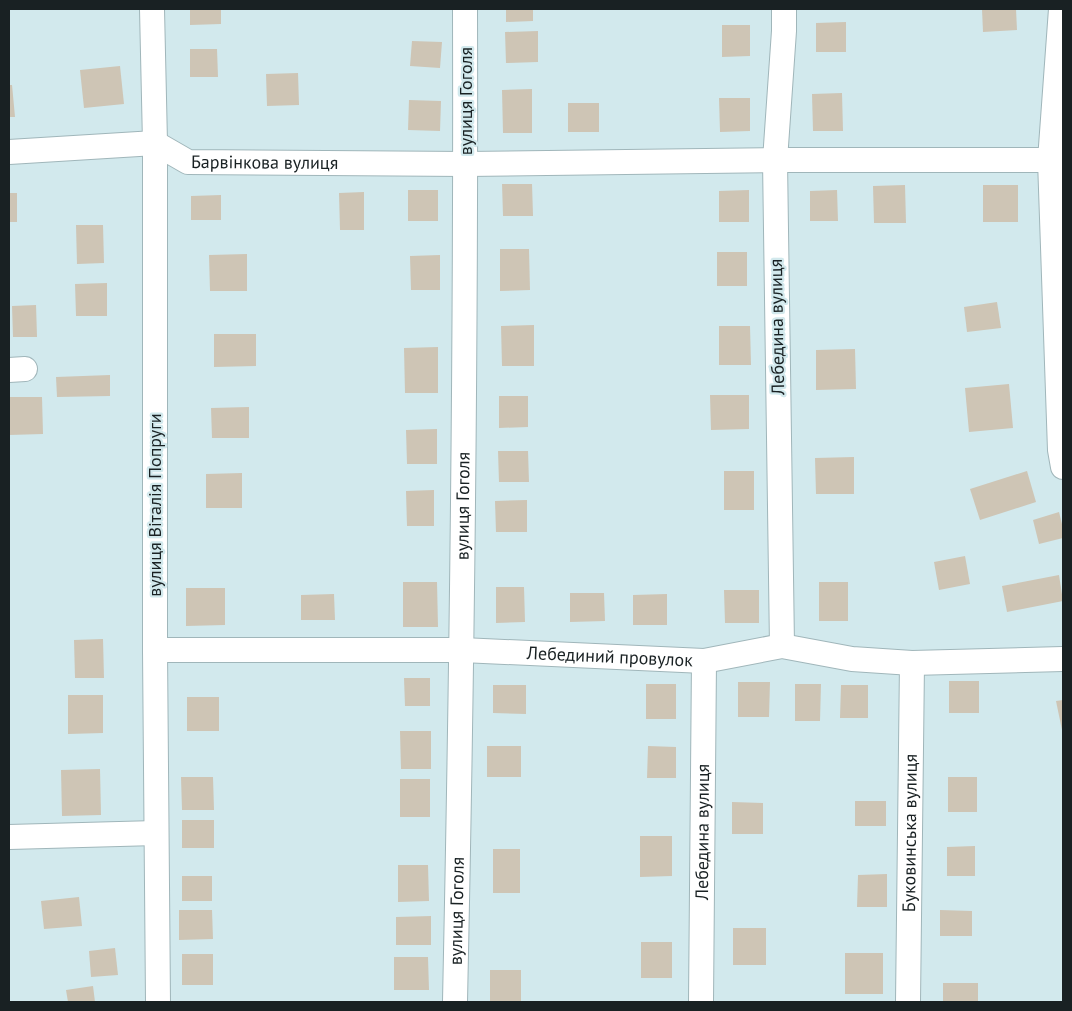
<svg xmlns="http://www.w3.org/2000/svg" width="1072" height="1011" font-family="'PT Sans',sans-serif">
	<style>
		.building { fill: #cec5b5 }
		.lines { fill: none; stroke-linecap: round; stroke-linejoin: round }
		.minor-casing { stroke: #a0b6ba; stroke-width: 26 }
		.minor { stroke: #fff; stroke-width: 24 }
		.labels { text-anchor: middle; stroke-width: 4.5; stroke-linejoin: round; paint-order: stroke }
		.street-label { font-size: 18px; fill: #192123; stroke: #d2e9ed }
	</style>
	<rect width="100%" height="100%" fill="#d2e9ed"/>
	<g class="building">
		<path d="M190,9h31v15l-31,1z"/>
		<path d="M506,9h27v12l-27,1z"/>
		<path d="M982,9h34l1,21 -34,2z"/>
		<path d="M846,22v30h-30v-29z"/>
		<path d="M722,25h28v31l-28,1z"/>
		<path d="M538,31v31l-32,1 -1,-31z"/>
		<path d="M412,41l30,1 -2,26 -30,-2z"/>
		<path d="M190,49h27l1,28h-28z"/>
		<path d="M120,66l4,38 -40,4 -4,-38z"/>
		<path d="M298,73l1,32 -32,1 -1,-32z"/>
		<path d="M9,85h3l3,32h-6z"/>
		<path d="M532,89v44h-29l-1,-43z"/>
		<path d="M842,93l1,38h-30l-1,-37z"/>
		<path d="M719,98h31v33l-30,1z"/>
		<path d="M409,100l32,1 -1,30 -32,-1z"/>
		<rect x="568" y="103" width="31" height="29"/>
		<path d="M502,184h30l1,32h-30z"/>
		<path d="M905,185l1,38h-32l-1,-37z"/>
		<rect x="983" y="185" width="35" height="37"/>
		<rect x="408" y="190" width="30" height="31"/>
		<path d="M749,190v32h-30v-31z"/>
		<path d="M837,190l1,31h-28v-30z"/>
		<path d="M364,192v38h-24l-1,-37z"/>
		<rect x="9" y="193" width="8" height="29"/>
		<path d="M221,195v25h-30v-24z"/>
		<path d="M76,225h27l1,38 -27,1z"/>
		<path d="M500,249h29l1,41 -30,1z"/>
		<rect x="717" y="252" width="30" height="34"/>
		<path d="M247,254v37h-37l-1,-36z"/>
		<path d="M440,255v35h-29l-1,-34z"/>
		<path d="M107,283v33h-31l-1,-32z"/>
		<path d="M997,302l4,26 -34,4 -3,-25z"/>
		<path d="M36,305l1,32h-24l-1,-31z"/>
		<path d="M534,325v41h-32l-1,-40z"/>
		<path d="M719,326h31l1,39h-32z"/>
		<path d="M214,334h42v32l-42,1z"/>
		<path d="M438,347v46h-33l-1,-45z"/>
		<path d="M855,349l1,40 -40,1v-40z"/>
		<path d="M110,375v21l-53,1 -1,-20z"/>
		<path d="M1009,384l4,44 -44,4 -4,-44z"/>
		<path d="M710,395h39v34l-38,1z"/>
		<path d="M499,396h29v31l-29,1z"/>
		<path d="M9,397h33l1,37 -34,1z"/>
		<path d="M249,407v31h-37l-1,-30z"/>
		<path d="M437,429v35h-30l-1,-34z"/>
		<path d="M498,451h30l1,31h-30z"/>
		<path d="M854,457v37h-38l-1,-36z"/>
		<rect x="724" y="471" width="30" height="39"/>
		<path d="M1027,471l9,31 -56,18 -10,-31z"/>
		<path d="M242,473v35h-36v-34z"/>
		<path d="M434,490v36h-27l-1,-35z"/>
		<path d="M527,500v32h-31l-1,-31z"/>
		<path d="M1059,512l4,16v10l-24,6 -6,-24z"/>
		<path d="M965,556l5,28 -31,6 -5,-28z"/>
		<path d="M1059,575l4,26 -56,11 -5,-26z"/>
		<path d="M403,582h34l1,45h-35z"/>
		<rect x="819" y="582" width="29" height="39"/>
		<path d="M496,587h28l1,35 -29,1z"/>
		<path d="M186,588h39v37l-39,1z"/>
		<path d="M724,590h35v33h-34z"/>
		<path d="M570,593h34l1,28 -35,1z"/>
		<path d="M334,594l1,26h-34v-25z"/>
		<path d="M667,594v31h-34v-30z"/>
		<path d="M103,639l1,39h-29l-1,-38z"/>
		<path d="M404,678h26v28h-25z"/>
		<rect x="949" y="681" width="30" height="32"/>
		<path d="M738,682h32l-1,35h-31z"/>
		<rect x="646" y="684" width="30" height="35"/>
		<path d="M795,684h26l-1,37h-25z"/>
		<path d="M493,685h33v29l-33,-1z"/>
		<path d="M841,685h27v33h-28z"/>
		<path d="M68,695h35v38l-35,1z"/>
		<rect x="187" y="697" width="32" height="34"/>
		<path d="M1063,700v30h-1l-6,-29z"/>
		<path d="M400,731h31v38h-30z"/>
		<rect x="487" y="746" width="34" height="31"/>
		<path d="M648,746l28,1v31h-29z"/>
		<path d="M100,769l1,46 -39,1 -1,-46z"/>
		<path d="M181,777h32l1,33h-32z"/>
		<rect x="948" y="777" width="29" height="35"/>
		<rect x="400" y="779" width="30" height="38"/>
		<rect x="855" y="801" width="31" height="25"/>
		<path d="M732,802l31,1v31h-31z"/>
		<rect x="182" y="820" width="32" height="28"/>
		<path d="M640,836h32v40l-32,1z"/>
		<path d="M975,846v30h-28v-29z"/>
		<rect x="493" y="849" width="27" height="44"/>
		<path d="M398,865h30l1,36 -31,1z"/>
		<path d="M887,874v33h-30l1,-32z"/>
		<rect x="182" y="876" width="30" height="25"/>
		<path d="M79,897l3,29 -38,3 -3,-28z"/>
		<path d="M179,910h33l1,29 -34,1z"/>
		<path d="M940,910l32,1v25h-32z"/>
		<path d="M431,916v29h-35v-28z"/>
		<rect x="733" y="928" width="33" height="37"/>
		<rect x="641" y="942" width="31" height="36"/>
		<path d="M115,948l3,27 -27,2 -2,-26z"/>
		<rect x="845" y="953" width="38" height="41"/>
		<rect x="182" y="954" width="31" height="31"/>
		<path d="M394,957h34l1,33h-35z"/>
		<rect x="490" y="970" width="31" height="32"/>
		<rect x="943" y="983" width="35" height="19"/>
		<path d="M93,986l2,16h-27l-2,-12z"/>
	</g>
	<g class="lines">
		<defs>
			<g id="minor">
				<path d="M152,9l3,134v507l3,352"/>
				<path d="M1061,9l-11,151 10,290 3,17"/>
				<path id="s1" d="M9,152l146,-9 33,19 278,2 309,-4h275"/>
				<path d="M9,370l16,-1"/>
				<path d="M782,646l-7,-486 9,-129v-22"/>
				<path id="s2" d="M155,650h307l242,11 78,-15 70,13 60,4 151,-4"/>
				<path d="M9,837l147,-4"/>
				<path id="s3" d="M455,1002c7,-331 11,-662 10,-993"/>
				<path id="s4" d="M701,1002l3,-341"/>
				<path id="s5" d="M908,1002l4,-339"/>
			</g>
		</defs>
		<use href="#minor" class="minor-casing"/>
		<use href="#minor" class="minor"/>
	</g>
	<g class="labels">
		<g class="street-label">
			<text transform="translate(466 101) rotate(-90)" y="6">вулиця Гоголя</text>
			<text dy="6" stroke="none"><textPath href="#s1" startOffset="261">Барвінкова вулиця</textPath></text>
			<text transform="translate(777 327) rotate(-91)" y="6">Лебедина вулиця</text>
			<text transform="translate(155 505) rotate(-90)" y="6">вулиця Віталія Попруги</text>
			<text dy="6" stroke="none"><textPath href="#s3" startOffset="496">вулиця Гоголя</textPath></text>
			<text dy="6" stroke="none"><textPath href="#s2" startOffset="455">Лебединий провулок</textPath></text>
			<text dy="6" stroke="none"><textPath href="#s4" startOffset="170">Лебедина вулиця</textPath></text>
			<text dy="6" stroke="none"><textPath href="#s5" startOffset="169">Буковинська вулиця</textPath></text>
			<text dy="6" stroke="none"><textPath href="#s3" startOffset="91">вулиця Гоголя</textPath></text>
		</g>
	</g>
	<rect width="1072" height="1011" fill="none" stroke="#192123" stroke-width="20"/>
</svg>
